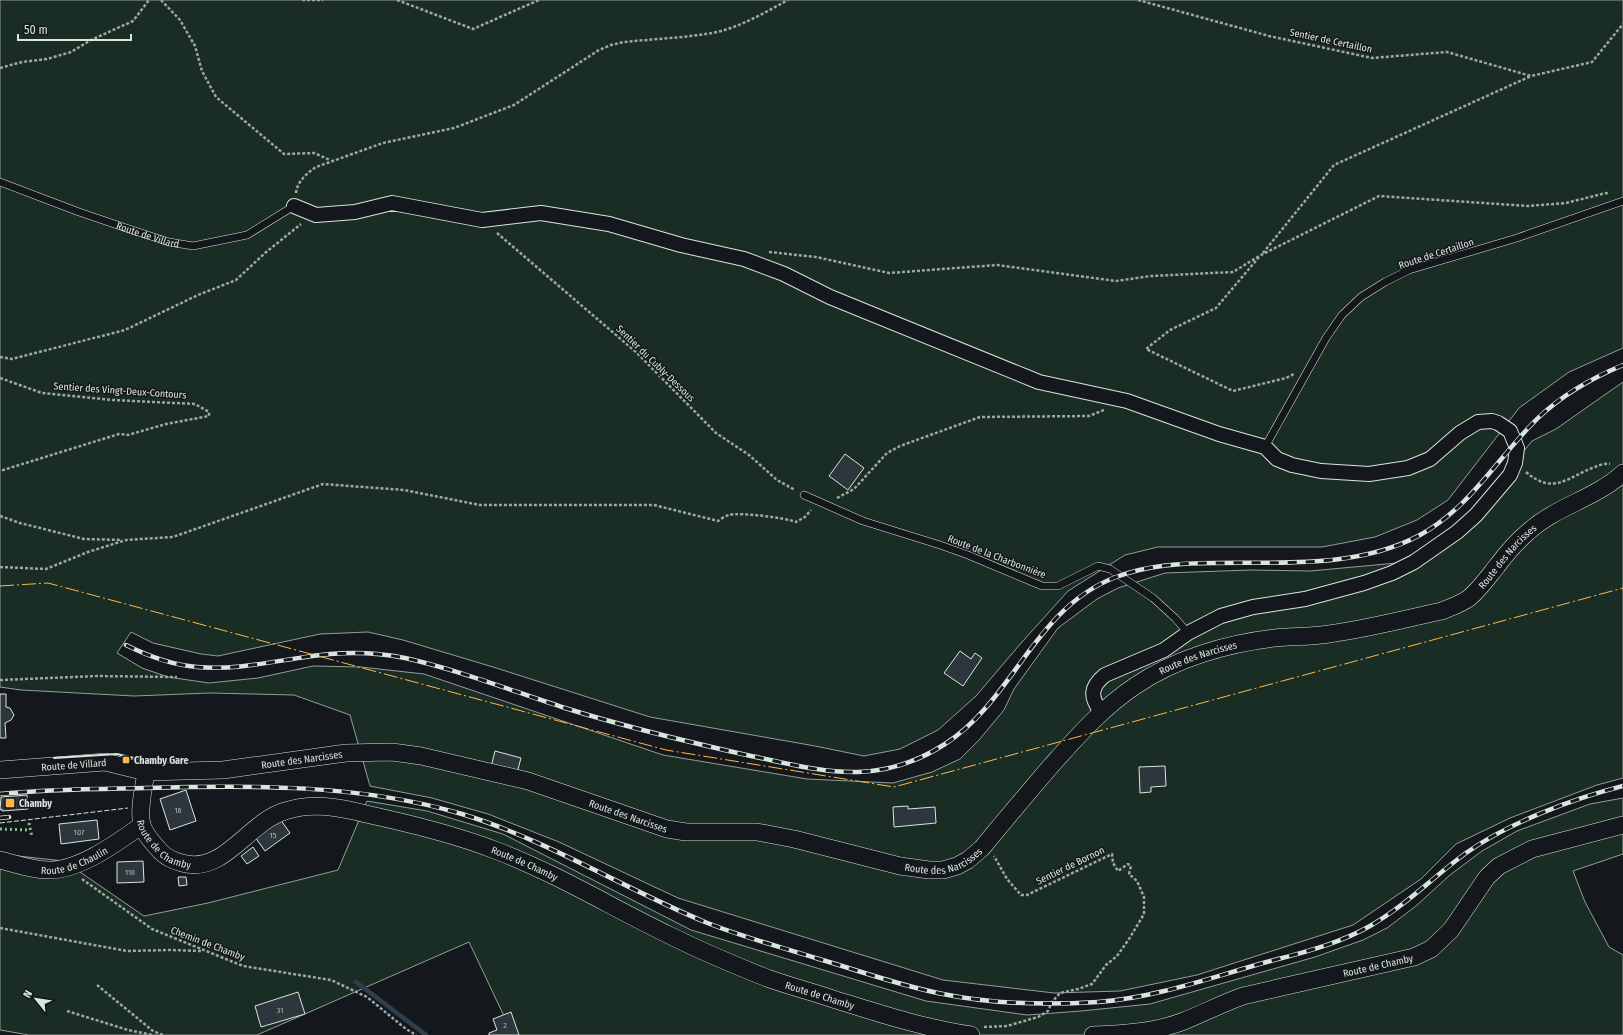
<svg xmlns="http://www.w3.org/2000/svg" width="1623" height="1035" font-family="'Fira Sans Condensed',sans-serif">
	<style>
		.green { fill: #1a2d24; stroke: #939e99 }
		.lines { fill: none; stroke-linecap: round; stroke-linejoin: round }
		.stream { stroke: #2f3f4d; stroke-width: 4.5 }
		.building { fill: #2c363c; stroke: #d8e6dc }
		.service-casing { stroke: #d8e6dc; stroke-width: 8 }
		.minor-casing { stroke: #d8e6dc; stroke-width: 16 }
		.tertiary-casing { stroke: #d8e6dc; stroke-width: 18 }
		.path { stroke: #9da8a2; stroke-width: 2.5; stroke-dasharray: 3 2; stroke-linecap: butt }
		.service { stroke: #14181c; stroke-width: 7 }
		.minor { stroke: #14181c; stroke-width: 14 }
		.tertiary { stroke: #14181c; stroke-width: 17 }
		.rail-casing { stroke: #d8e6dc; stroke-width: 4.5 }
		.rail { stroke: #14181c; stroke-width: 3; stroke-dasharray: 9; stroke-linecap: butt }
		.hedge { stroke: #8ac095; stroke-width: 3; stroke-dasharray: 2 3; stroke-linecap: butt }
		.fence { stroke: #d8e6dc; stroke-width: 1; stroke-dasharray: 5 2; stroke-linecap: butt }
		.wall { stroke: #d8e6dc; stroke-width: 2 }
		.power { stroke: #ffb74d; stroke-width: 1; stroke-dasharray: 14 3 2 3; stroke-linecap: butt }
		.poi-dot { fill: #ffb74d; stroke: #14181c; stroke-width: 1.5 }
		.labels { text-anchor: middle; stroke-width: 3; stroke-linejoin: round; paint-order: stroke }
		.number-label { font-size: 8px; fill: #adbab4 }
		.street-label { font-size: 10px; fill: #d8e6dc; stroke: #14181c }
		.poi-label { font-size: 10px; font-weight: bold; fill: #d8e6dc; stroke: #14181c; text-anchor: start }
	</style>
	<rect width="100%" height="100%" fill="#14181c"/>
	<g class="green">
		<path d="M0,0h1623v348l-54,24 -50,36 -71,92 -31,20 -42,17 -53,10h-164l-33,8 -57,36 -46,51 -46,54 -38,34 -38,19 -36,7 -49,-10 -165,-29 -157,-50 -90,-27 -35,-8 -48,2 -102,22 -17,-2 -48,-11 -22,-11 -14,21 25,15 26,9 41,6 49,-5 55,-12 48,1 63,7 239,81 144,24 86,4 39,-11 28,-13 19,-19 25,-30 10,-21 44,-61 39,-29 21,-11 47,-15 86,-3 59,1 87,-8 27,-11 50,-41 58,-70 24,-12 67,-47v396l-26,7 -87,33 -54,26 -35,35 -68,46 -156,50 -77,16 -66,2 -111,-13 -265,-82 -119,-56 -71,-28 -56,-16 -62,-12 -20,-71 -56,-20 -84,-2 -76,3 -113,-6 -21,-3z"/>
		<path d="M1623,798v56l-50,17 12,31 24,45 14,8v80h-1110l-44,-93 -212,93h-228l-29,-5v-176l64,7 80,55 64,-13 130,-33 29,-69 60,10 76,23 188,96 235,71 101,14 54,-4 69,-7 165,-47 48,-17 24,-12 29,-22 34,-31 32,-24 35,-20 73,-27z"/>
	</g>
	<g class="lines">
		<path class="stream" d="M356,982l70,53"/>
	</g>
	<g class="building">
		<path d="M845,454l19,14 -16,22 -19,-14z"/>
		<path d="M960,651l11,8 4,-6 7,5 -19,28 -19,-13z"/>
		<path d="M0,694h6v13l4,1 4,7 -3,5 -6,3 1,15h-6z"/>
		<path d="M495,751l26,7 -4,15 -26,-6z"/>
		<path d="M1165,766l1,20 -15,1v5l-11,1 -1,-26z"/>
		<path d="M186,790l10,31 -26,9 -10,-31z"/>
		<path d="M27,795l1,14 -26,2v-2l-2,1 1,-13z"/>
		<path d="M908,806v3l27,-2 1,16 -42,4 -1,-20z"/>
		<path d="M280,819l10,14 -25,18 -10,-14z"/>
		<path d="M97,820l2,19 -38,5 -2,-20z"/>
		<path d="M253,847l6,9 -12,8 -6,-8z"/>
		<path d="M143,861l1,21 -27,1v-21z"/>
		<path d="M178,877h8l1,8 -8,1z"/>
		<path d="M298,992l7,22 -44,13 -6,-21z"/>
		<path d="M511,1012l8,23h-30v-2l8,-3 -4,-11z"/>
	</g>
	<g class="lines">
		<defs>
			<g id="service">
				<path id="s1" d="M0,182l79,30 50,17 40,13 24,4 54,-11 47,-29"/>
				<path d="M1265,447l61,-109 16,-23 19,-18 24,-15 24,-12 108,-32 106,-37"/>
				<path d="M804,495l59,26 77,24 28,10 74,31h16l40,-20 12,3 43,29 22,20 13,15"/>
			</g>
			<path id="minor" d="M294,206l22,9 39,-3 37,-9 90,17 59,-7 68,11 72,21 63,14 40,15 46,23 209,85 88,19 92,33 46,13 12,12 15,6 29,6 48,3 39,-6 22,-9 30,-26 18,-11 14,-1 6,2 12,8 7,17 -2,15 -5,12 -34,40 -19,17 -43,30 -22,11 -28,10 -59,16 -52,8 -32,9 -33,17 -24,17 -59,25c-15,12 -15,22 -4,37"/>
			<g id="tertiary">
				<path id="s2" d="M0,770l105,-8 41,10 77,-2 123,-17 46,-1 29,4 107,25 139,48 19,3h71l37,7 106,27 29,4h14l14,-4 11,-6 14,-12c22,-27 45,-54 68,-81 26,-29 52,-59 85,-81 39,-27 93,-43 140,-48 18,-2 36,-1 54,-4 38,-5 75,-15 113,-23 9,-4 19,-7 27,-13 11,-9 19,-21 28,-32 9,-12 19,-24 31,-34 28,-26 67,-33 95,-59"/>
				<path id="s3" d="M146,772c-2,15 -8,38 -4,53 3,10 12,19 19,27 6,6 13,9 21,11 42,12 66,-41 103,-52 27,-9 54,-4 81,3 45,10 91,21 134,38 59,23 113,56 169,83 32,16 65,30 98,43 22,8 46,14 69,22 45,14 88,28 135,35"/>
				<path id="s4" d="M0,860c16,4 32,10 48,10 31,1 70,-28 94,-45"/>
				<path id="s5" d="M1093,1035c30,-1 63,-3 91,-14 20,-8 39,-18 59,-25l171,-39 17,-8 20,-19 36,-53 12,-11 33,-17 91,-24"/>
			</g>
		</defs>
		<use href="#service" class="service-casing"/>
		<use href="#minor" class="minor-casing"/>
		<use href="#tertiary" class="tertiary-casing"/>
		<g class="path">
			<path d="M161,0l19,20 15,26 7,25 14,26 68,57 30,-1 16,7"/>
			<path d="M302,0h21"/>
			<path d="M397,0l76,29 66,-29"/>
			<path d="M1138,0l131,36 103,22 75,-6 84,24 61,-14 31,-38"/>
			<path d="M0,68l22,-6 25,-3 24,-7 20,-12 42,-19 16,-21"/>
			<path d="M296,193c1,-11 11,-20 20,-26l67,-24 71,-15 60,-23 85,-55 12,-5 13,-3c29,-3 59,-4 88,-9 27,-5 52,-20 76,-33"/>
			<path d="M497,233l140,120 79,80 33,22 28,25 18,10"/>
			<path d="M769,252l47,5 73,16 108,-8 119,16 35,-5 82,-4 28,-17 118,-59 149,10 38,-3 40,-10 3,1"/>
			<path d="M1263,253l71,-88 197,-89"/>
			<path d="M1259,257l-43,51 -46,22 -24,19 87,42 53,-13 8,-4"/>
			<path d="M0,357l12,2 113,-29 73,-35 38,-15 29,-27 36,-29"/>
			<path d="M0,378l42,15 71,7 82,4 14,8v4l-43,8 -38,11 -9,-1 -119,37"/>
			<path d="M1526,472c28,24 41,5 69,-5 4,-2 10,-4 15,-3"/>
			<path d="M837,498l17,-9 33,-36 13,-7 80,-29 109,-1 15,-6"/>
			<path d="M0,516l20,7 64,16 38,1"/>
			<path d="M0,567l46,2 42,-17 38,-12 47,-3 150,-53 81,6 76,15h174l64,16c3,-2 7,-5 11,-6 10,-3 58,3 67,7l9,-5 6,-7"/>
			<path d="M0,680l98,-4 79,1"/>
			<path d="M82,879l70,50 91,37 88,14 36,17 39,32 10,6"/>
			<path d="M0,928l127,23 42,-1 32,1"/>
			<path d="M97,985l56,46 10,4"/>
			<path d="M67,1011l61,19 25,5"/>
			<path d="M984,1027l23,-1 31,-9 10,-6 4,-9 8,-9 18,-4 14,-5 14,-19 11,-9 12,-17 15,-25v-17l-7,-16 -8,-7 2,-8 -3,-2 -10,7 -5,-8 -1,-9 -85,41h-6l-14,-16 -13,-23"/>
		</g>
		<use href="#service" class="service"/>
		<use href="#minor" class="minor"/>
		<use href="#tertiary" class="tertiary"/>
		<defs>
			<g id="rail">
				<path d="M126,645c22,11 46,20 71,22 45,4 88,-9 133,-13 25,-2 50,-1 75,4 54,12 107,33 160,50 61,19 123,34 186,48 35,7 71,17 107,16 31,-1 61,-11 87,-28 69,-44 89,-136 171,-167 32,-12 66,-14 99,-14 68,-1 144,5 205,-28 51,-28 78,-78 118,-117 25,-24 54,-40 85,-53"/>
				<path d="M0,794c49,-5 97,-5 146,-6 105,-3 214,-4 316,26 85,26 161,74 243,108 37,15 76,25 114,37 41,12 82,27 124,35 48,10 106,11 155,8 54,-4 106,-22 158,-37 39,-11 79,-19 114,-39 35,-20 63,-49 96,-73 42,-30 106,-54 157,-67"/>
				<path d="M0,818l9,-1"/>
			</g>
		</defs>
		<use href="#rail" class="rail-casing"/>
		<use href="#rail" class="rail"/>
		<g class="hedge">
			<path d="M29,823l3,14"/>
			<path d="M0,829l30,1"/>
		</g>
		<path class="fence" d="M0,823l128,-15"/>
		<path class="wall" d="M54,758l63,-4 25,6h16"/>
		<path class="power" d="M0,586l48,-3 618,167 228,37 729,-199"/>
	</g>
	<g class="poi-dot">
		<rect x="122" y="756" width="8" height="8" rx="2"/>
		<rect x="5" y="798" width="10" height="10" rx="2"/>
	</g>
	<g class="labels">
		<g class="number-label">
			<text x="178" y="813">16</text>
			<text x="79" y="835">107</text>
			<text x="273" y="838">15</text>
			<text x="130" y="875">118</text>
			<text x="280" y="1013">31</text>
			<text x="505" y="1028">2</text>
		</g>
		<g class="street-label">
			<text transform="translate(1331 40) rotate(12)" y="4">Sentier de Certaillon</text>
			<text dy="4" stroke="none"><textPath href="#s1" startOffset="157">Route de Villard</textPath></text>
			<text transform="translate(1436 253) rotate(-18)" y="4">Route de Certaillon</text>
			<text transform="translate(656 363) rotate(44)" y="4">Sentier du Cubly-Dessous</text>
			<text transform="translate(120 390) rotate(4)" y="4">Sentier des Vingt-Deux-Contours</text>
			<text transform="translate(997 556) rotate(21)" y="4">Route de la Charbonnière</text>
			<text dy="4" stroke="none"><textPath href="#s2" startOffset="1636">Route des Narcisses</textPath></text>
			<text dy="4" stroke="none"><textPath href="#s2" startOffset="1300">Route des Narcisses</textPath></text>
			<text dy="4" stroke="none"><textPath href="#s2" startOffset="304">Route des Narcisses</textPath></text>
			<text dy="4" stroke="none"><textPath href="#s2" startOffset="74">Route de Villard</textPath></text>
			<text dy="4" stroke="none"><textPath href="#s2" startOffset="640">Route des Narcisses</textPath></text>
			<text dy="4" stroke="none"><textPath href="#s3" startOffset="84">Route de Chamby</textPath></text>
			<text dy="4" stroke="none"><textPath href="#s2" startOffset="964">Route des Narcisses</textPath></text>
			<text dy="4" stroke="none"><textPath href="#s4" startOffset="77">Route de Chaulin</textPath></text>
			<text dy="4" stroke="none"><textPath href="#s3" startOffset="479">Route de Chamby</textPath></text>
			<text transform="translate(1070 865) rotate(-26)" y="4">Sentier de Bornon</text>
			<text transform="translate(208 943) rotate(21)" y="4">Chemin de Chamby</text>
			<text dy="4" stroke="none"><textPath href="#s5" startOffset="295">Route de Chamby</textPath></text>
			<text dy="4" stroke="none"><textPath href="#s3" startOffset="803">Route de Chamby</textPath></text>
		</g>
		<g class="poi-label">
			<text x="134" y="764">Chamby Gare</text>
			<text x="19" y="807">Chamby</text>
		</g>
	</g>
	<g transform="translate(36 999) rotate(300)" stroke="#14181c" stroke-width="3" paint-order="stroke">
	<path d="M0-3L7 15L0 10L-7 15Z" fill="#d8e6dc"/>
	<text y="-6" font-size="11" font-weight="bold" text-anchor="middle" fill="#d8e6dc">N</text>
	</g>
	<path d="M18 34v6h113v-6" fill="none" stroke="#d8e6dc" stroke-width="2"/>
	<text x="24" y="34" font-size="12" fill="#d8e6dc" stroke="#14181c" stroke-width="3" paint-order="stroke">50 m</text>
</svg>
